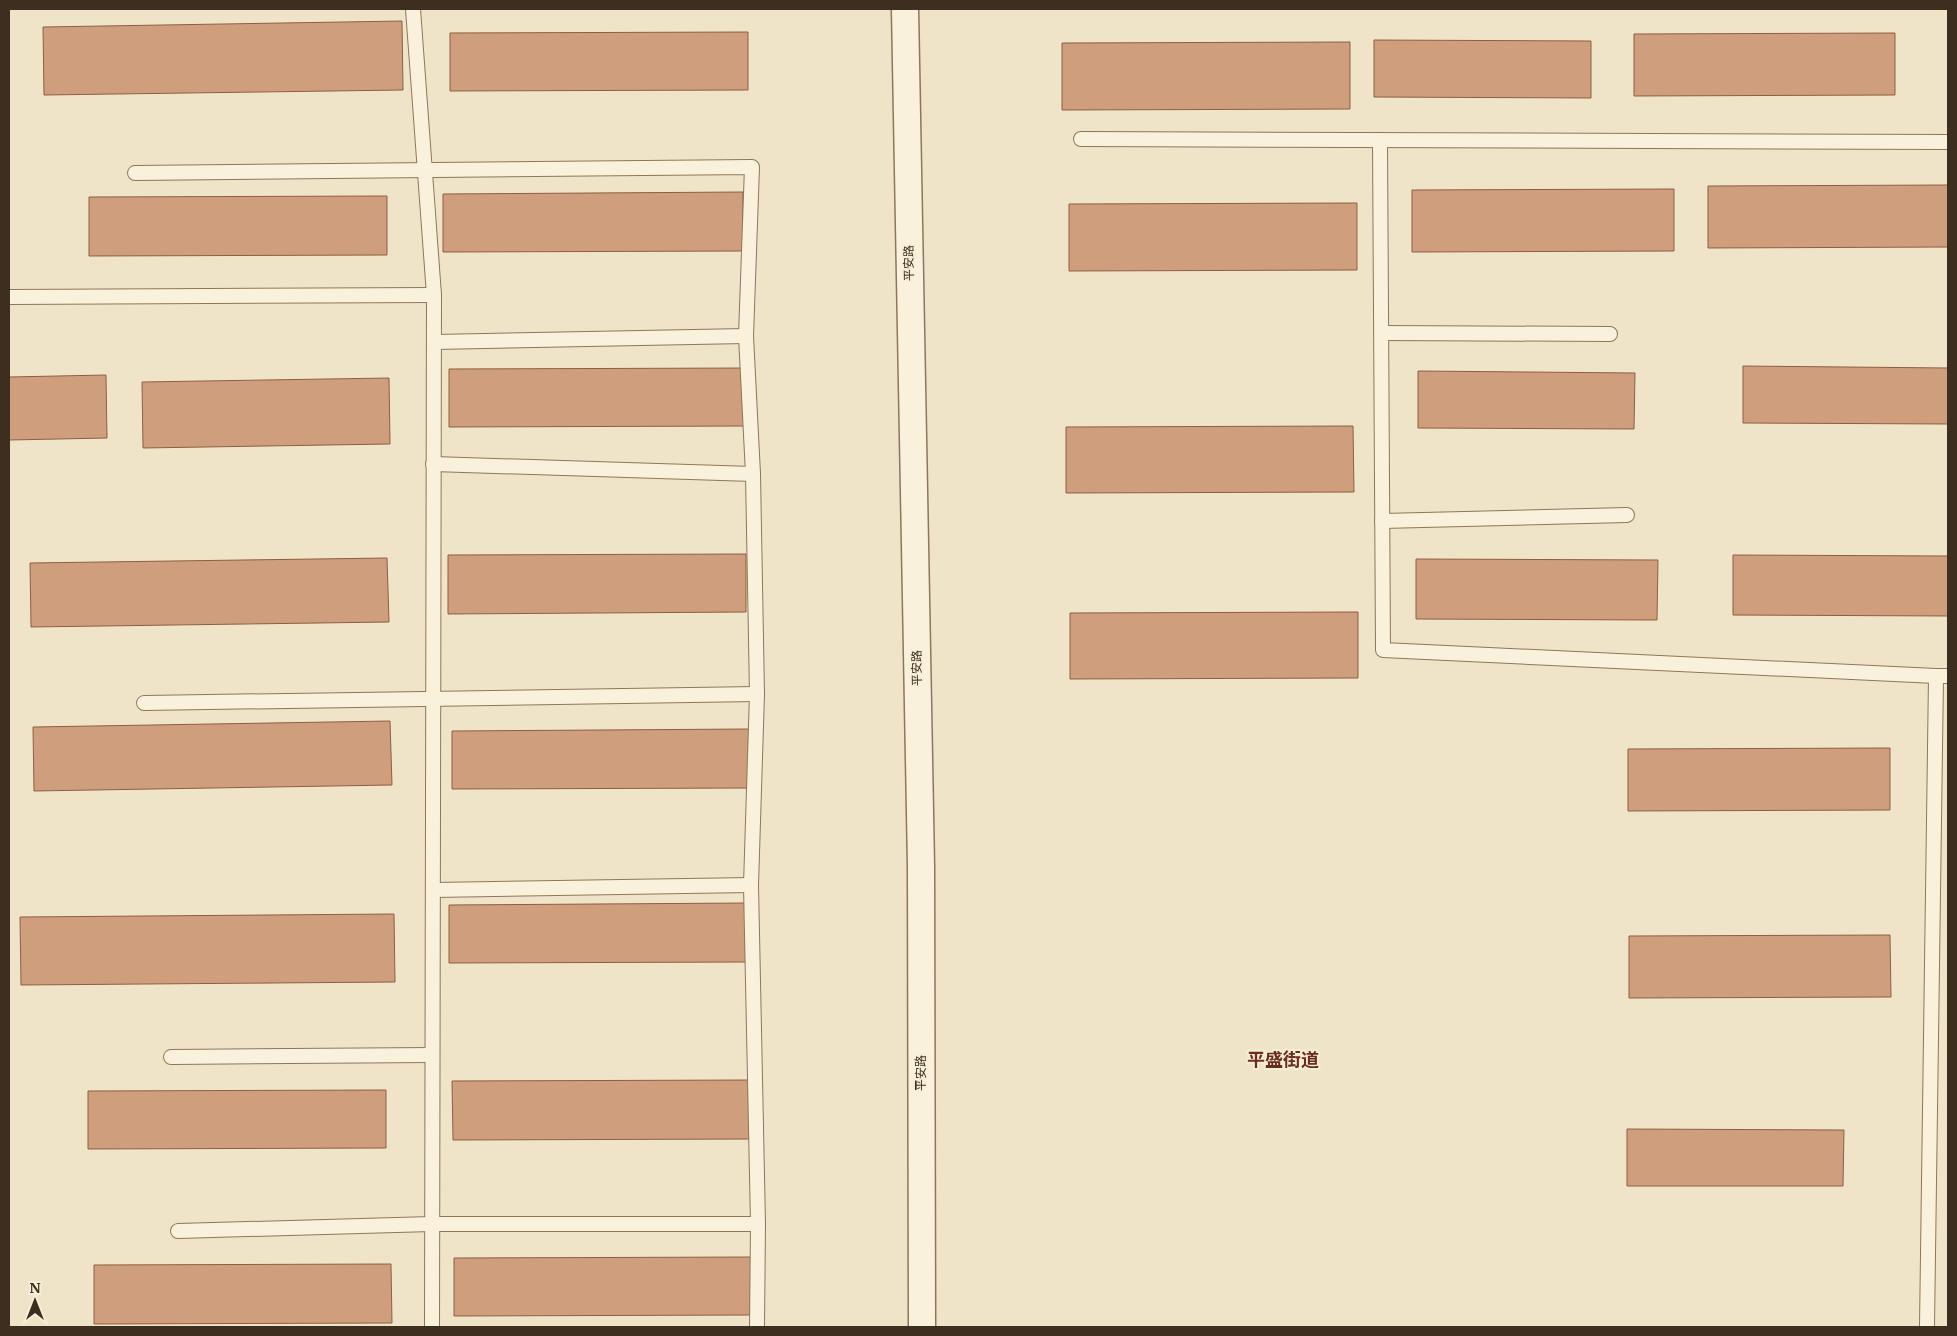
<svg xmlns="http://www.w3.org/2000/svg" width="1957" height="1336" font-family="Merriweather,'Noto Sans SC',serif">
	<style>
		.building { fill: #cf9f7d; stroke: #8d5f41 }
		.lines { fill: none; stroke-linecap: round; stroke-linejoin: round }
		.lane-casing { stroke: #8d765c; stroke-width: 16 }
		.street-casing { stroke: #8d765c; stroke-width: 29 }
		.lane { stroke: #faf1dc; stroke-width: 14 }
		.street { stroke: #faf1dc; stroke-width: 26 }
		.labels { text-anchor: middle; stroke-width: 4; stroke-linejoin: round; paint-order: stroke }
		.street-label { font-size: 12px; fill: #3d2e20; stroke: #f7eed8 }
		.district-label { font-size: 18px; font-weight: bold; fill: #6b2e1e; stroke: #f7eed8 }
	</style>
	<rect width="100%" height="100%" fill="#f0e4c8"/>
	<g class="building">
		<path d="M402,21l1,69 -359,5 -1,-68z"/>
		<path d="M748,32v58l-298,1v-58z"/>
		<path d="M1895,33v62l-261,1v-62z"/>
		<path d="M1374,40l217,1v57l-217,-1z"/>
		<path d="M1350,42v67l-288,1v-67z"/>
		<path d="M1948,185v62l-240,1v-62z"/>
		<path d="M1674,189v62l-262,1v-62z"/>
		<path d="M743,192v59l-300,1v-58z"/>
		<path d="M387,196v59l-298,1v-59z"/>
		<path d="M1357,203v67l-288,1v-67z"/>
		<path d="M1743,366l205,2v56l-205,-1z"/>
		<path d="M747,368v58l-298,1v-58z"/>
		<path d="M1418,371l217,2 -1,56 -216,-1z"/>
		<path d="M106,375l1,63 -98,2v-63z"/>
		<path d="M389,378l1,66 -247,4 -1,-66z"/>
		<path d="M1353,426l1,66 -288,1v-66z"/>
		<path d="M746,554v58l-298,2v-59z"/>
		<path d="M1733,555l215,1v60l-215,-1z"/>
		<path d="M387,558l2,64 -358,5 -1,-64z"/>
		<path d="M1416,559l242,1 -1,60 -241,-1z"/>
		<path d="M1358,612v66l-288,1v-66z"/>
		<path d="M390,721l2,64 -358,6 -1,-64z"/>
		<path d="M749,729l1,59 -298,1v-58z"/>
		<path d="M1890,748v62l-262,1v-62z"/>
		<path d="M747,903v59l-298,1v-58z"/>
		<path d="M394,914l1,68 -374,3 -1,-68z"/>
		<path d="M1890,935l1,62 -262,1v-62z"/>
		<path d="M750,1080v59l-297,1 -1,-59z"/>
		<path d="M386,1090v58l-298,1v-58z"/>
		<path d="M1627,1129l217,1 -1,56h-216z"/>
		<path d="M751,1257l1,58 -298,1v-58z"/>
		<path d="M391,1264l1,59 -298,1v-59z"/>
	</g>
	<g class="lines">
		<defs>
			<g id="lane">
				<path d="M413,9l21,286 -2,1032"/>
				<path d="M1081,139l867,3"/>
				<path d="M1380,140l3,510 553,26"/>
				<path d="M135,173l617,-6 -6,169 7,138 4,220 -6,191 7,339 -1,103"/>
				<path d="M9,297l425,-2"/>
				<path d="M1382,333l228,1"/>
				<path d="M434,342l312,-6"/>
				<path d="M433,464l320,10"/>
				<path d="M1382,521l245,-6"/>
				<path d="M144,703l613,-9"/>
				<path d="M433,890l318,-5"/>
				<path d="M171,1057l261,-2"/>
				<path d="M178,1231l254,-7h326"/>
				<path d="M1927,1327l9,-651h12"/>
			</g>
			<path id="street" d="M905,9l16,857 1,461"/>
		</defs>
		<use href="#lane" class="lane-casing"/>
		<use href="#street" class="street-casing"/>
		<use href="#lane" class="lane"/>
		<use href="#street" class="street"/>
	</g>
	<g class="labels">
		<g class="street-label">
			<text transform="translate(909 263) rotate(-91)" y="4">平安路</text>
			<text transform="translate(917 668) rotate(-91)" y="4">平安路</text>
			<text transform="translate(921 1073) rotate(-90)" y="4">平安路</text>
		</g>
		<g class="district-label">
			<text x="1283" y="1066">平盛街道</text>
		</g>
	</g>
	<rect width="1957" height="1336" fill="none" stroke="#3d2e20" stroke-width="20"/>
	<g transform="translate(35 1301)" stroke="#f7eed8" stroke-width="4" paint-order="stroke">
	<path d="M0-4L9 19L0 12L-9 19Z" fill="#3d2e20"/>
	<text y="-8" font-size="14" font-weight="bold" text-anchor="middle" fill="#3d2e20">N</text>
	</g>
</svg>
